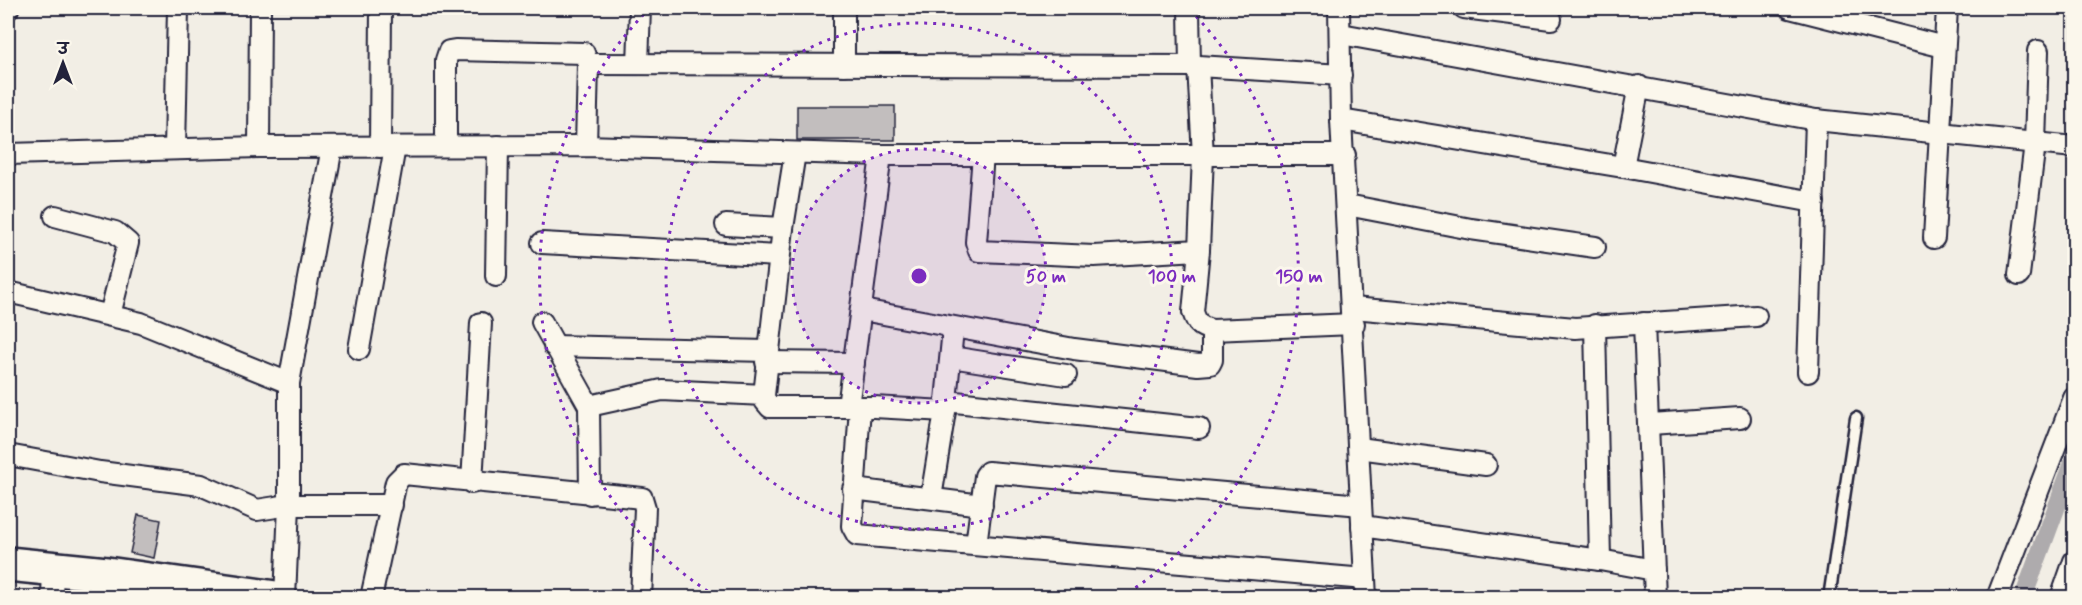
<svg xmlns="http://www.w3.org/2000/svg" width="2082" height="605" font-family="Mynerve,'Playpen Sans Deva',sans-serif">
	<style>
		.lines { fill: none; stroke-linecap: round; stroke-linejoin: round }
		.canal { stroke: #aeabad; stroke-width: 18 }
		.building { fill: #c2bebe; stroke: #22223b; stroke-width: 1.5 }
		.service-casing { stroke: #22223b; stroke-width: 15 }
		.minor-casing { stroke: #22223b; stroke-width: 24 }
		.trunk-casing { stroke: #22223b; stroke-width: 38 }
		.service { stroke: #fbf7ec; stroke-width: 10 }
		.minor { stroke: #fbf7ec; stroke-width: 20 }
		.trunk { stroke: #fbf7ec; stroke-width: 33 }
		.ring { fill: none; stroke: #7b2cbf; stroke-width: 3; stroke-dasharray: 3 6 }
		.centre { fill: #7b2cbf; stroke: #fbf7ec; stroke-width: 3 }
		.ring-label { font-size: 18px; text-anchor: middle; font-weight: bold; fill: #7b2cbf; stroke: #fbf7ec; stroke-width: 6; stroke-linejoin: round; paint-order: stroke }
	</style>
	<rect width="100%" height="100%" fill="#f2eee5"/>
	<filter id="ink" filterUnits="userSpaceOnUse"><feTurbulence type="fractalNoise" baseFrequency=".0167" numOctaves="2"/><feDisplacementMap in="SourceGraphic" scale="12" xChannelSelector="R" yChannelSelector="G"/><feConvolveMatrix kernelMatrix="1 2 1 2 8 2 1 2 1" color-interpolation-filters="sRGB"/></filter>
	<g filter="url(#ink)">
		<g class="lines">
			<path class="canal" d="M2023,598l51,-138"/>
		</g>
		<g class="building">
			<rect x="797" y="106" width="98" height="34"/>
			<path d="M138,515l23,5 -7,38 -24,-5z"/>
		</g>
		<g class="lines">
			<defs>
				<path id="service" d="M1829,598l27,-180"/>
				<g id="minor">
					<path d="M844,8v57"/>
					<path d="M1189,8l1,58"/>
					<path d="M1339,8l2,112 25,478"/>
					<path d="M1464,8l87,11"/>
					<path d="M1790,8l154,39"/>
					<path d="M8,9v-1"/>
					<path d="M1341,34l475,86 258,27"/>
					<path d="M588,64l610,2 143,9"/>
					<path d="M638,64l2,-56"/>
					<path d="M1198,66l5,90 -4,94 -6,62c4,12 7,15 19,18l142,-6"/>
					<path d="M1341,120l282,47 191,35"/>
					<path d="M446,146v-86l3,-9 6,-1 129,3 4,11 -2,82"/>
					<path d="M259,147l1,-139"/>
					<path d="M380,147l1,-139"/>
					<path d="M175,149l3,-141"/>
					<path d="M8,154l251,-7 327,-1 295,9h464"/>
					<path d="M983,155l-7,87 3,9 115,5 105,-6"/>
					<path d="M1623,167l16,-81"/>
					<path d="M1347,205l124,24 124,18"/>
					<path d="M55,216l60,16 13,11 -18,72"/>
					<path d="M726,225l57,3"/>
					<path d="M1934,238l13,-230"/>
					<path d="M542,243l237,13"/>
					<path d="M2019,275l16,-132 3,-92"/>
					<path d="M496,276l2,-130"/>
					<path d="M8,292l133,31 148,60"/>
					<path d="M1353,308l222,20 181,-12"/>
					<path d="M862,310l212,39 124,16 12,-1 2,-4v-30"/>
					<path d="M542,322l47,84 73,-16 102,5 1,6 5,6h104l71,4"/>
					<path d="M1644,323l11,275"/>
					<path d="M1595,325l5,235"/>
					<path d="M554,346l213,5"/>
					<path d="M359,349l36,-202"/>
					<path d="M951,357l115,18"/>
					<path d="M766,362l88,1"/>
					<path d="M1808,372l8,-252"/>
					<path d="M764,395l19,-167 12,-75"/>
					<path d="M946,401l253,27"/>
					<path d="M589,406l1,88"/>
					<path d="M848,407l33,-252"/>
					<path d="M860,407l-8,119 5,9 508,44"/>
					<path d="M1650,424l90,-6"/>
					<path d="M1359,448l127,17"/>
					<path d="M8,455l92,17 101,13 56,25 32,-5h103"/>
					<path d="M472,483l9,-160"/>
					<path d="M853,489l129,16"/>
					<path d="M931,498l14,-87 8,-82"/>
					<path d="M1362,526l238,34 54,10"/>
					<path d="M976,545l9,-69 3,-4 373,33"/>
					<path d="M52,598l1,-30"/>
					<path d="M285,598l4,-93v-122l43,-236"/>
					<path d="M371,598l25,-116 8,-8 238,24 3,10 -4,90"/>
					<path d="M1997,598l77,-200"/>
					<path d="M2061,598l13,-37"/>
				</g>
				<path id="trunk" d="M8,564l99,10 169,24"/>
			</defs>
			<use href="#service" class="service-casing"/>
			<use href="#minor" class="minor-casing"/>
			<use href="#trunk" class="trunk-casing"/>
			<use href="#service" class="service"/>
			<use href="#minor" class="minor"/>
			<use href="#trunk" class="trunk"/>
		</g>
	</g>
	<circle cx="919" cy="276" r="127" fill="#7b2cbf" fill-opacity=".12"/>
	<g class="ring">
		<circle cx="919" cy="276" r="127"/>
		<circle cx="919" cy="276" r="253"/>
		<path d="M715 596A380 380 0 0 1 648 10M1190 10A380 380 0 0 1 1123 596"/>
	</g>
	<circle cx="919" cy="276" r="9" class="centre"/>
	<g class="ring-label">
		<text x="1046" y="282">50 m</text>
		<text x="1172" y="282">100 m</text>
		<text x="1299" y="282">150 m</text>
	</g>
	<rect width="2082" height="605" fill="none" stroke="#fbf7ec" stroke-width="30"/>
	<rect x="15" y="15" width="2052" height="575" fill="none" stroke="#22223b" stroke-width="2" filter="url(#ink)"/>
	<g transform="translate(63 63)" stroke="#fbf7ec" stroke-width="4.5" paint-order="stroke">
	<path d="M0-4.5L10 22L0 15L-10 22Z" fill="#22223b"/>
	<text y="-9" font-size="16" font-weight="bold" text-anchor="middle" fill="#22223b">उ</text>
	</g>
</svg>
